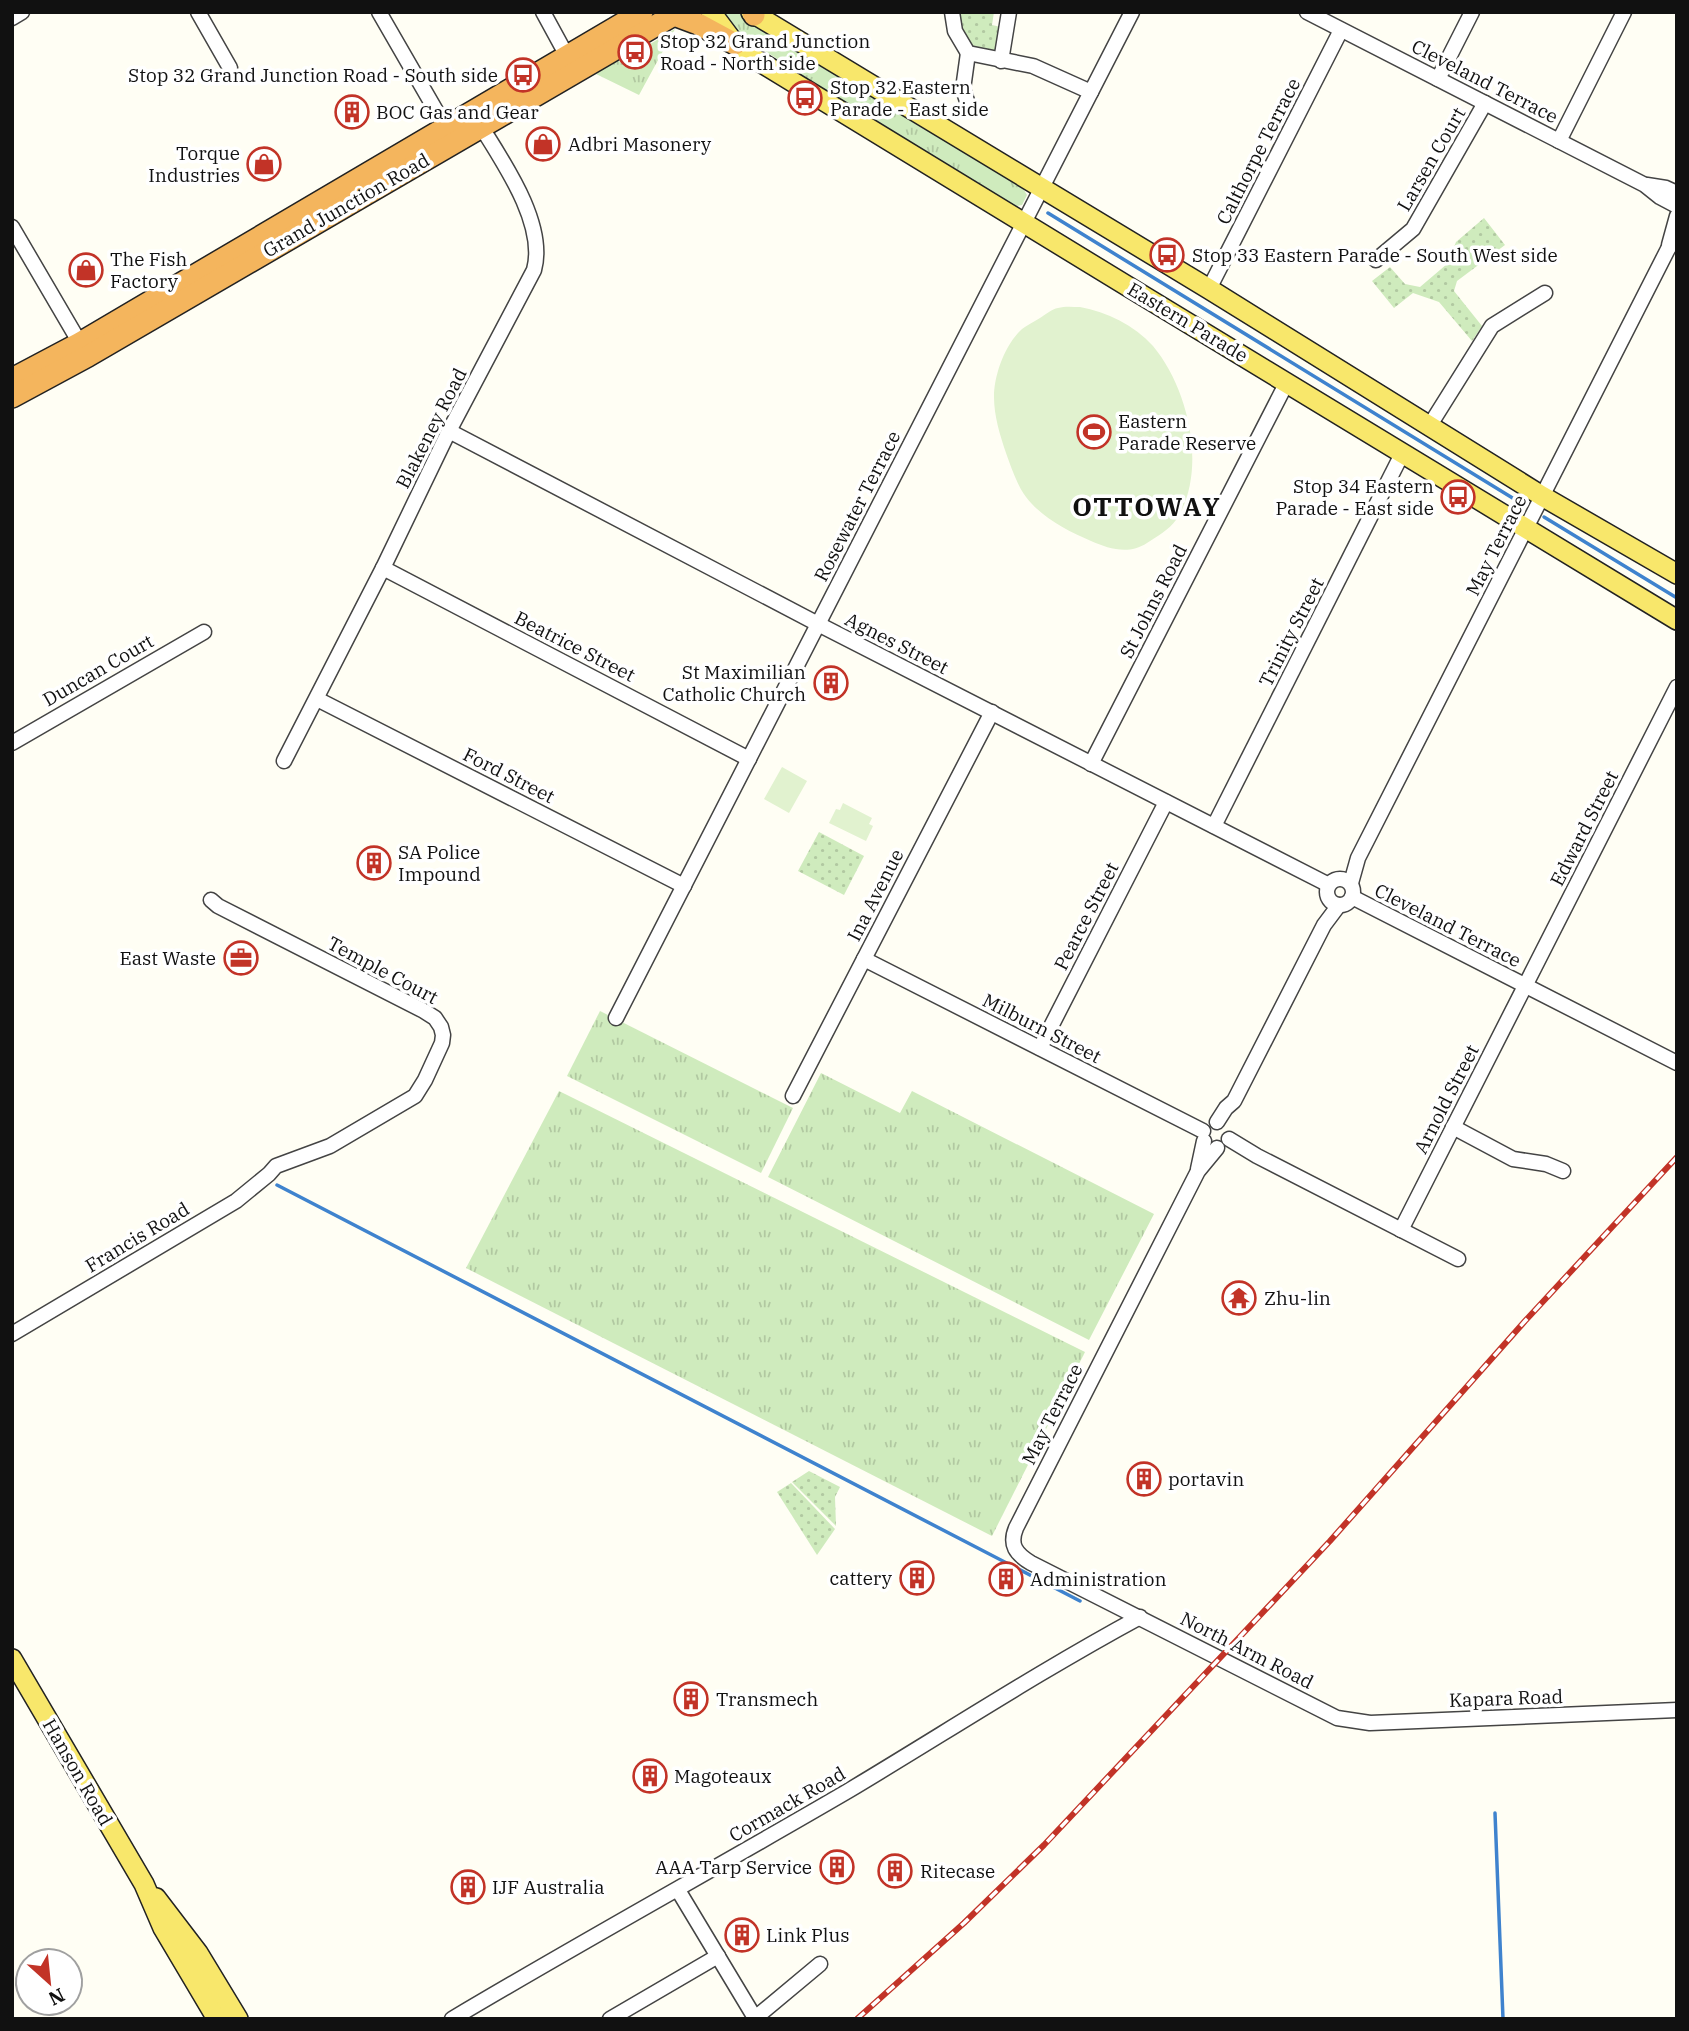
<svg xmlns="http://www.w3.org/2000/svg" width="1689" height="2031" font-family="'IBM Plex Serif',serif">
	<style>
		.grass { fill: url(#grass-tufts) }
		.park { fill: url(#park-dots) }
		.pitch { fill: #e1f2cf }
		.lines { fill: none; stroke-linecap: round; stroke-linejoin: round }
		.stream { stroke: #3f83ce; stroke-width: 3.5 }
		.minor-casing { stroke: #444; stroke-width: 17 }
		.major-casing { stroke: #222; stroke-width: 22 }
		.highway-casing { stroke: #222; stroke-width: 24 }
		.minor { stroke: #fff; stroke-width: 14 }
		.major { stroke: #f8e76b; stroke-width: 19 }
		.highway { stroke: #f4b55d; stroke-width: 21 }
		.rail-casing { stroke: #c23327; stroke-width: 6 }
		.rail { stroke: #fff; stroke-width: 3.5; stroke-dasharray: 10; stroke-linecap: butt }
		.labels { text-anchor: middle; stroke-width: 7; stroke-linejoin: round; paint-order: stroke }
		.poi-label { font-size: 19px; fill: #111; stroke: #fff; text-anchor: start }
		.street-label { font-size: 19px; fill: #111; stroke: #fff }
		.district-label { font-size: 26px; font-weight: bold; letter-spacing: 2px; fill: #111; stroke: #fff }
	</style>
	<defs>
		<pattern id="grass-tufts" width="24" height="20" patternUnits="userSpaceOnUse" patternTransform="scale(1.75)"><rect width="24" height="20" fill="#cfebbd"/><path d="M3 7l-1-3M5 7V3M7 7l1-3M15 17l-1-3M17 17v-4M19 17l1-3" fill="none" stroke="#b1c8a1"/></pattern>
		<pattern id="park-dots" width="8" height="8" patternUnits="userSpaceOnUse" patternTransform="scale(1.75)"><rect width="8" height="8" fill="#cfebbd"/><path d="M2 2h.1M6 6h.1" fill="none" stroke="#b1c8a1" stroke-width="1.8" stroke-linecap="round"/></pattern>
	</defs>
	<rect width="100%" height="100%" fill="#fffef4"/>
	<g class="grass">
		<path d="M718,12l22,2 281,171 6,10 -5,10 -9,2 -204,-124 -33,-25 -35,-21z"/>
		<path d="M675,29l-36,66 -43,-21 20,-13 13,1 10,-7 -2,-3z"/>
		<path d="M600,1011l193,97 -32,65 -194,-97z"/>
		<path d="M821,1073l79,40 12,-22 242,123 -65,126 -321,-163z"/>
		<path d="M559,1091l526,261 -93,184 -526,-268z"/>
	</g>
	<g class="park">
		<path d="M957,12h37l-2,13 9,2 -4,20 -4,5c-27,-1 -30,-17 -36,-40z"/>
		<path d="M1484,218l21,27 -48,36 -3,10 28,35 -10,15 -33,-39 -26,-9 -19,15 -22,-27 18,-14 15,17 15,3 27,-23 9,-22z"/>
		<path d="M819,832l45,24 -20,39 -46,-24z"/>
		<path d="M809,1471l31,16 -5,10 1,29 -44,-44z"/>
		<path d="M791,1483l44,46 -18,26 -40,-63z"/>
	</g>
	<g class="pitch">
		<path d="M1080,307c27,5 54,18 73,39 36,43 55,125 23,174 -7,10 -20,17 -29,23 -18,12 -38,6 -56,-2 -23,-10 -49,-23 -65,-44 -9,-12 -15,-30 -20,-44 -6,-18 -12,-37 -12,-56 0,-22 11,-53 28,-68 5,-4 12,-7 18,-11 5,-3 12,-9 18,-10 7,-2 15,-1 22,-1z"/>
		<path d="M782,767l25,14 -18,32 -25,-14z"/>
		<path d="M843,803l29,15 -3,6 4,2 -7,15 -37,-18 7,-14 4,1z"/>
	</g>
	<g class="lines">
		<g class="stream">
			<path d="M1048,213l476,292"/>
			<path d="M1544,517l133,81"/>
			<path d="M277,1185l803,416"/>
			<path d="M1495,1813l8,206"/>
		</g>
		<defs>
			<g id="minor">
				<path d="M198,12l32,56"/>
				<path d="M379,12l71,123"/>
				<path d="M543,12l24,44"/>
				<path d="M952,12l3,19 13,22 65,13 58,26"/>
				<path d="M1307,12l338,173 15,12 17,9"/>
				<path d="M12,18l10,-6"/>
				<path d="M1001,61l8,-49"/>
				<path d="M1438,79l34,-67"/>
				<path d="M967,101l-4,-12 5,-36"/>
				<path d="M1559,141l65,-129"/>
				<path d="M1647,185l19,3 11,5"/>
				<path d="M12,227l72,123"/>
				<path d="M1669,245l8,-29"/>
				<path d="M1376,260l37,-31 72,-126"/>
				<path d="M1209,289l132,-259"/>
				<path d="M1430,425l62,-99 53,-33"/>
				<path d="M449,431l369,193 511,261"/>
				<path d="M383,568l366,191"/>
				<path d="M317,699l367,187"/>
				<path d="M12,743l192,-111"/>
				<path d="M284,761l99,-193 66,-137 85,-161c13,-47 -33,-111 -57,-150"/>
				<path d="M1091,764l196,-382"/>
				<path d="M1214,826l188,-372"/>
				<circle cx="1340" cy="892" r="13"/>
				<path d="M1351,883l7,-25 310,-609 9,-13"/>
				<path d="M1352,897l325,166"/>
				<path d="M864,959l339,172"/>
				<path d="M616,1018l516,-1006"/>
				<path d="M1040,1048l126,-246"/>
				<path d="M793,1096l199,-384"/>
				<path d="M1217,1122l9,-14 8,-7 90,-176 15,-20"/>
				<path d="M1453,1127l60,32 33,5 17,7"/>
				<path d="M1229,1139l28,17 201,103"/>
				<path d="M1217,1148l-19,23 -182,357c-7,17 0,26 15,35l306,155 33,5 307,-13"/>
				<path d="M1198,1169l6,-28"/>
				<path d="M1401,1230l276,-543"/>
				<path d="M12,1334l224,-133 33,-27 7,-8 54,-20 85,-50 10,-16 17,-37 1,-8 -2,-8 -6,-9 -11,-7 -206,-105 -7,-6"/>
				<path d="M678,1890l77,128"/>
				<path d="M452,2019c131,-78 264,-151 396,-228 97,-58 192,-120 292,-174"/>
				<path d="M610,2019l108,-63"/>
				<path d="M754,2019l66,-55"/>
			</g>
			<g id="major">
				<path d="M711,12l24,32 22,16c306,188 613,373 920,560"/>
				<path d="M751,12l458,277 333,207 135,78"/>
				<path d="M12,1659l132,225 19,44 54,91"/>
				<path d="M156,1898l42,55 40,66"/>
			</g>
			<g id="highway">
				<path d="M753,12l1,3"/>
				<path d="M674,15l24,9 37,20"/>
				<path d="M12,379l68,-36 562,-331"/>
				<path d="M12,397l76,-41 591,-344"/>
			</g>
		</defs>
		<use href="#minor" class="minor-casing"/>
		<use href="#major" class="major-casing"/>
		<use href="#highway" class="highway-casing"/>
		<use href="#minor" class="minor"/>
		<use href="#major" class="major"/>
		<use href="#highway" class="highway"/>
		<defs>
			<path id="rail" d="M857,2019l107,-96 80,-78 286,-304 195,-220 152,-164"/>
		</defs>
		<use href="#rail" class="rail-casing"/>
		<use href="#rail" class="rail"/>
	</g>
	<defs>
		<symbol id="bus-ring" viewBox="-11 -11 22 22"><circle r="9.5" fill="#fff" stroke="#c23327" stroke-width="1.5"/><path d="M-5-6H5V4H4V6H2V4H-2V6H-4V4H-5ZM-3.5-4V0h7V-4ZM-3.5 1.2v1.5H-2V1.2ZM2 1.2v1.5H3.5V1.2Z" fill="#c23327"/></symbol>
		<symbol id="building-ring" viewBox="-11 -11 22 22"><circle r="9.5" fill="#fff" stroke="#c23327" stroke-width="1.5"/><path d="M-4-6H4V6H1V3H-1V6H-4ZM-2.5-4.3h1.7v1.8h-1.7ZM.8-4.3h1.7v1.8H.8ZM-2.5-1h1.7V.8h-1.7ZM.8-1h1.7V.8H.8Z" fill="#c23327"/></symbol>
		<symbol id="shop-ring" viewBox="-11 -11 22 22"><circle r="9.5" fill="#fff" stroke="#c23327" stroke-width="1.5"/><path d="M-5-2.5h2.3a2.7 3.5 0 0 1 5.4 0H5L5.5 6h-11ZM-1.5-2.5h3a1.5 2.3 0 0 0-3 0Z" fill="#c23327"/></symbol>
		<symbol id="stadium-ring" viewBox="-11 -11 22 22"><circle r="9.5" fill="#fff" stroke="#c23327" stroke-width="1.5"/><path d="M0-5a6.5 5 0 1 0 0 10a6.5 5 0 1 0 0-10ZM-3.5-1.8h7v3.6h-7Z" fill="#c23327"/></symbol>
		<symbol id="office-ring" viewBox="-11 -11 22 22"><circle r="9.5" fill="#fff" stroke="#c23327" stroke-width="1.5"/><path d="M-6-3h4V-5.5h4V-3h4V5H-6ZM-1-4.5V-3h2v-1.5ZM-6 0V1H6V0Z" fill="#c23327"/></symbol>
		<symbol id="temple-ring" viewBox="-11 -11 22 22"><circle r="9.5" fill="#fff" stroke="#c23327" stroke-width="1.5"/><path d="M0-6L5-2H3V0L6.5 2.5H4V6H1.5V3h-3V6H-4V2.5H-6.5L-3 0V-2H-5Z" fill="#c23327"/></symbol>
	</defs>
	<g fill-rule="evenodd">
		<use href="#bus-ring" x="616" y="33" width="38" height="38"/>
		<use href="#bus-ring" x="504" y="56" width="38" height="38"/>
		<use href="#bus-ring" x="786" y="79" width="38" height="38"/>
		<use href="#building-ring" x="333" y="93" width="38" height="38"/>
		<use href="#shop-ring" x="524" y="125" width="38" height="38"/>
		<use href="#shop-ring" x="245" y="145" width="38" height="38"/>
		<use href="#bus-ring" x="1148" y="236" width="38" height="38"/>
		<use href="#shop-ring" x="67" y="251" width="38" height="38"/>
		<use href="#stadium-ring" x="1075" y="413" width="38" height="38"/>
		<use href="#bus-ring" x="1439" y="478" width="38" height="38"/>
		<use href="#building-ring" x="812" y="664" width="38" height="38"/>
		<use href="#building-ring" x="355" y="844" width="38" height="38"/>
		<use href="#office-ring" x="222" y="939" width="38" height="38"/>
		<use href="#temple-ring" x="1220" y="1279" width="38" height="38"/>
		<use href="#building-ring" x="1125" y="1460" width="38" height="38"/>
		<use href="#building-ring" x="898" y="1559" width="38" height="38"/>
		<use href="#building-ring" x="987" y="1560" width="38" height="38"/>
		<use href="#building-ring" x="672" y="1680" width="38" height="38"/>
		<use href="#building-ring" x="631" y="1757" width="38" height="38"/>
		<use href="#building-ring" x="818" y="1848" width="38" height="38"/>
		<use href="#building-ring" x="876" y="1852" width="38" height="38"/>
		<use href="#building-ring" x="449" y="1868" width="38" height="38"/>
		<use href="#building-ring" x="723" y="1916" width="38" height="38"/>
	</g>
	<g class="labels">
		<g class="poi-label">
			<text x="660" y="48">Stop 32 Grand Junction<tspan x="660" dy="22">Road - North side</tspan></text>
			<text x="498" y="82" text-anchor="end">Stop 32 Grand Junction Road - South side</text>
			<text x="830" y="94">Stop 32 Eastern<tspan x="830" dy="22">Parade - East side</tspan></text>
			<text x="376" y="119">BOC Gas and Gear</text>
			<text x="568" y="151">Adbri Masonery</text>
			<text x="240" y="160" text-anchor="end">Torque<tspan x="240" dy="22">Industries</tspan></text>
			<text x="1192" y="262">Stop 33 Eastern Parade - South West side</text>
			<text x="110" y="266">The Fish<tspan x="110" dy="22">Factory</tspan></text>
			<text x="1118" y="428">Eastern<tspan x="1118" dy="22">Parade Reserve</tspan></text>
			<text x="1434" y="493" text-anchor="end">Stop 34 Eastern<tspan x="1434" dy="22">Parade - East side</tspan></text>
			<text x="806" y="679" text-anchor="end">St Maximilian<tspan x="806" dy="22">Catholic Church</tspan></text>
			<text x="398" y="859">SA Police<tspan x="398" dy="22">Impound</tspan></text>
			<text x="216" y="965" text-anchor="end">East Waste</text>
			<text x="1264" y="1305">Zhu-lin</text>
			<text x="1168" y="1486">portavin</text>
			<text x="892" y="1585" text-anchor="end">cattery</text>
			<text x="1030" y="1586">Administration</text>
			<text x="716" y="1706">Transmech</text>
			<text x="674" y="1783">Magoteaux</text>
			<text x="812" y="1874" text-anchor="end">AAA Tarp Service</text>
			<text x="920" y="1878">Ritecase</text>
			<text x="492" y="1894">IJF Australia</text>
			<text x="766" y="1942">Link Plus</text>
		</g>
		<g class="street-label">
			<text transform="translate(1485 81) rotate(27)" y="7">Cleveland Terrace</text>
			<text transform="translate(1258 151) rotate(-63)" y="7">Calthorpe Terrace</text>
			<text transform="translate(1431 159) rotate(-60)" y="7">Larsen Court</text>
			<text transform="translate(346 205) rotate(-30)" y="7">Grand Junction Road</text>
			<text transform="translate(1188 322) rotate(31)" y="7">Eastern Parade</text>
			<text transform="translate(431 428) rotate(-63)" y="7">Blakeney Road</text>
			<text transform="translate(857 506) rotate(-63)" y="7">Rosewater Terrace</text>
			<text transform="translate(1496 545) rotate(-63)" y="7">May Terrace</text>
			<text transform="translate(1153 601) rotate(-63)" y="7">St Johns Road</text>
			<text transform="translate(1291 632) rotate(-63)" y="7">Trinity Street</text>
			<text transform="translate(897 643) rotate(27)" y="7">Agnes Street</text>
			<text transform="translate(575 646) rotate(27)" y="7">Beatrice Street</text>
			<text transform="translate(98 670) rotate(-30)" y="7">Duncan Court</text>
			<text transform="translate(509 775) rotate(27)" y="7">Ford Street</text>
			<text transform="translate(1584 828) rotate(-63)" y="7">Edward Street</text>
			<text transform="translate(875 895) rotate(-63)" y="7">Ina Avenue</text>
			<text transform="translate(1086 916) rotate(-63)" y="7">Pearce Street</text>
			<text transform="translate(1448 925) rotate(27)" y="7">Cleveland Terrace</text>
			<text transform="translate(383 970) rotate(28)" y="7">Temple Court</text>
			<text transform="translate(1042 1028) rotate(27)" y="7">Milburn Street</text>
			<text transform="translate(1446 1099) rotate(-63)" y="7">Arnold Street</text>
			<text transform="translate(137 1237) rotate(-31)" y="7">Francis Road</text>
			<text transform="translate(1052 1414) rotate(-63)" y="7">May Terrace</text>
			<text transform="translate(1247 1650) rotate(27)" y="7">North Arm Road</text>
			<text transform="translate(1506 1698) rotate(-2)" y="7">Kapara Road</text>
			<text transform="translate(78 1772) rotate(60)" y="7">Hanson Road</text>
			<text transform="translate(787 1804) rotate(-30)" y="7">Cormack Road</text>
		</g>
		<g class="district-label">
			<text x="1147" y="516">OTTOWAY</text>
		</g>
	</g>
	<rect width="1689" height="2031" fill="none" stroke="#111111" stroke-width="28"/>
	<g transform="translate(49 1982) rotate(153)"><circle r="33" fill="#ffffff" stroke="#a0a0a0" stroke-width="2"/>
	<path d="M0-5L12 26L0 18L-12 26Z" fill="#c23327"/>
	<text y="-10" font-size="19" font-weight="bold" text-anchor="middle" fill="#111111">N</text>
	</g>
</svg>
